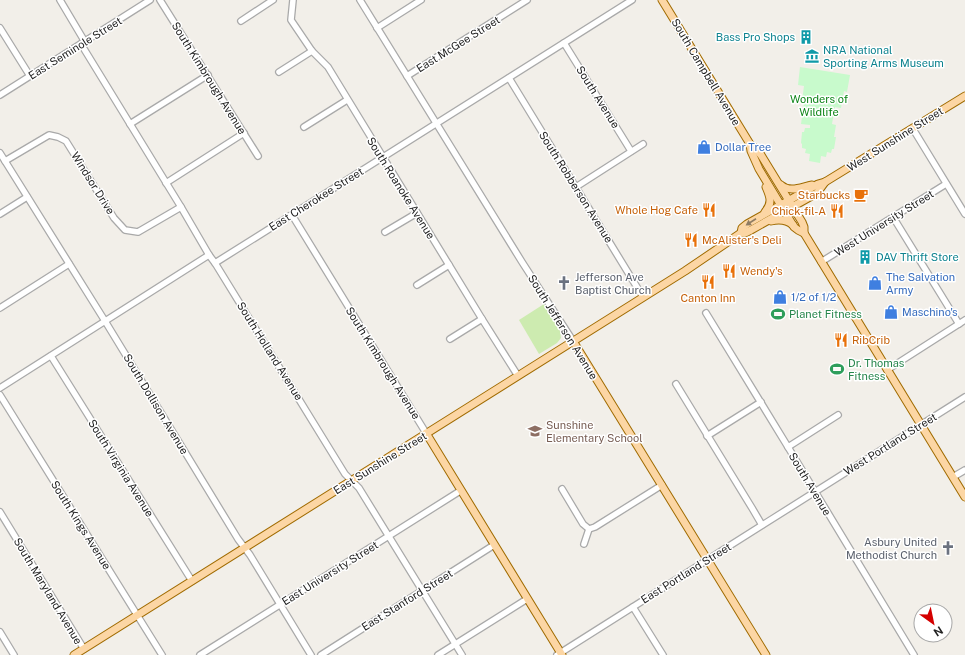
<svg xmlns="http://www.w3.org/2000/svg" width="965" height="655" font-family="'Public Sans',sans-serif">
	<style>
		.grass { fill: #cdebb0 }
		.park { fill: #c8facc }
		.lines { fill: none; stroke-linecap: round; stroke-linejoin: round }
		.minor-casing { stroke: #a9a9a9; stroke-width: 8 }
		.major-casing { stroke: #a06b00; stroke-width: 9 }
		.minor { stroke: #fff; stroke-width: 5.5 }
		.major { stroke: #fcd6a4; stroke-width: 7 }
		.oneway { fill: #8f7c63 }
		.labels { text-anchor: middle; stroke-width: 3; stroke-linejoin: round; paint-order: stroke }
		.culture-label { font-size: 11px; fill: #0d838f; stroke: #fff; text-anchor: start }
		.street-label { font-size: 11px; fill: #222; stroke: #fff }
		.park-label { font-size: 11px; fill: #0c8416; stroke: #fff }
		.shop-label { font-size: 11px; fill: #366cbe; stroke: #fff; text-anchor: start }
		.food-label { font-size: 11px; fill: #c56008; stroke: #fff; text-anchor: end }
		.worship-label { font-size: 11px; fill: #5b616d; stroke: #fff; text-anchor: start }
		.leisure-label { font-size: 11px; fill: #27864d; stroke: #fff; text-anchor: start }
		.education-label { font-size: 11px; fill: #785e54; stroke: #fff; text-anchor: start }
	</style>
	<rect width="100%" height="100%" fill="#f2efe9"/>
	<path class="grass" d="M544,304l16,27 1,7 -4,5 -18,11 -20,-34z"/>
	<path class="park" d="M800,67l50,8 -3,17 -3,-1 -3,17 -6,-1 -3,17 4,1 -2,12h2l-2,12h-2l-1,4 -4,-1 -1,5 -5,-1 -1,7 -11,-2 1,-7 -5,-1 1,-4 -4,-1v-4l-1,-1 1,-11h2l1,-4h5v-3l-9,-1 3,-22 -2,-1 2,-15 -6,-1z"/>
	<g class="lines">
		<defs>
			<g id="minor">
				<path d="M60,0l25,42"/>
				<path d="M160,0l98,156"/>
				<path d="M293,0l-2,20 21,31 16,16 154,252 36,57"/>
				<path d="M360,0l162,262 51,79"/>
				<path d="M241,21l32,-21"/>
				<path d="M0,28l30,48"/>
				<path d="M377,28l44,-28"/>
				<path d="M564,43l67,108"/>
				<path d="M81,44l100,163 28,48 6,8 130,211 14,14 103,167"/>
				<path d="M279,72l33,-21"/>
				<path d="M407,76l120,-76"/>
				<path d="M509,78l134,219"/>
				<path d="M0,95l150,-95"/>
				<path d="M130,124l78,-49"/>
				<path d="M304,127l43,-27"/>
				<path d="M913,129l52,85"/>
				<path d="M0,153l105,168 133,218 12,16 61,100"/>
				<path d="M5,161l44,-26 9,2 8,4 48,77 11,12 13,2 43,-25"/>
				<path d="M166,183l78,-50"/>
				<path d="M576,187l67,-43"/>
				<path d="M0,214l27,-17"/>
				<path d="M292,215l134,218"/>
				<path d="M893,217l66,107"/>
				<path d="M385,232l32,-19"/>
				<path d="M821,262l125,-78"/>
				<path d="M215,263l417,-263"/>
				<path d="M417,285l32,-20"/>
				<path d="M0,308l69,-44"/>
				<path d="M706,313l82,134 126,208"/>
				<path d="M450,339l32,-20"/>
				<path d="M51,356l141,225"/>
				<path d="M887,370l78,-50"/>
				<path d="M676,384l76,124 10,17"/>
				<path d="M0,388l209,-133"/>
				<path d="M0,395l162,260"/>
				<path d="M707,436l54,-34"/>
				<path d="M788,447l50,-32"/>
				<path d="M953,477l12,-7"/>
				<path d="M562,489l21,35 6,5"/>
				<path d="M0,512l84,137"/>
				<path d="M589,529l6,-2 67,-42"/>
				<path d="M584,544l5,-15"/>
				<path d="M633,607l30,48"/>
				<path d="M0,632l14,23"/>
				<path d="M200,655l260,-164"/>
				<path d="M321,655l173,-110"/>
				<path d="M438,655l89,-56"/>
				<path d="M557,655l408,-258"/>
			</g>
			<g id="major">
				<path d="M662,0l88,144 6,5 5,6 41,67 2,5v6l161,264"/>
				<path d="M750,144l1,7 8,18 35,58 4,3 6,3"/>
				<path d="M781,185c9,8 20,2 31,0"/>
				<path d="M765,212c8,-9 5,-16 1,-25"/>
				<path d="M771,221c8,-2 15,-2 22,4"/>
				<path d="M741,233l1,-5 5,-4 71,-40 7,-2 140,-86"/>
				<path d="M573,341l193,314"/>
				<path d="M426,433l136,222"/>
				<path d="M74,655l611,-384 56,-38h4l6,-3 66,-37 8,-11"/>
			</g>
		</defs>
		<use href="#minor" class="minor-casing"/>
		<use href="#major" class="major-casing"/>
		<use href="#minor" class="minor"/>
		<use href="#major" class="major"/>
	</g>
	<defs><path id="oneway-solid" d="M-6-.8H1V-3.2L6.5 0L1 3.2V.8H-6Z"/></defs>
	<use class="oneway" href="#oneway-solid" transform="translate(751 222) rotate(147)"/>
	<defs>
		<symbol id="building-bare" viewBox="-9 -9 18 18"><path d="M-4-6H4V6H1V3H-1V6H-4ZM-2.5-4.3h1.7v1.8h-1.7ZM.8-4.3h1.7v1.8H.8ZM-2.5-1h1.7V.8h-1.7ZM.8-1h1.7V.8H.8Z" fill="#0f9aa8" stroke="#fff" stroke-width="2.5" paint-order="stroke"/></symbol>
		<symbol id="museum-bare" viewBox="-9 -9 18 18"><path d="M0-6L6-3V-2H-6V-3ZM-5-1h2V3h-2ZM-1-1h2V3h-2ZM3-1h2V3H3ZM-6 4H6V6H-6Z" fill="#0f9aa8" stroke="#fff" stroke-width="2.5" paint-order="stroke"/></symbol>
		<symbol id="shop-bare" viewBox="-9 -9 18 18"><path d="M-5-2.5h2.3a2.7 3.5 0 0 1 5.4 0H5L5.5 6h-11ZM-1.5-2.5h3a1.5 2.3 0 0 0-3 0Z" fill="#3f7fe0" stroke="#fff" stroke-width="2.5" paint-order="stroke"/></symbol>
		<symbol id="cafe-bare" viewBox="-9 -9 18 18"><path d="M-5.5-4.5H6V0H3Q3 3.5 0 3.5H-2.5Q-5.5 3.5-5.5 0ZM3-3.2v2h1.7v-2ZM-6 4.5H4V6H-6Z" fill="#e8710a" stroke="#fff" stroke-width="2.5" paint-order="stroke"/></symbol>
		<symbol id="restaurant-bare" viewBox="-9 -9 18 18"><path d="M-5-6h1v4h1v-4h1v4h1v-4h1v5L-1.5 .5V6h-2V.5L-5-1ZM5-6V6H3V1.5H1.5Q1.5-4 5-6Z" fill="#e8710a" stroke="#fff" stroke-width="2.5" paint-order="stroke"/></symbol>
		<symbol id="church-bare" viewBox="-9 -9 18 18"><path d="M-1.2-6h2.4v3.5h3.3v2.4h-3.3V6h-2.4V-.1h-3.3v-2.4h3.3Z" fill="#6b7280" stroke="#fff" stroke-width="2.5" paint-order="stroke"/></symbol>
		<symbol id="stadium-bare" viewBox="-9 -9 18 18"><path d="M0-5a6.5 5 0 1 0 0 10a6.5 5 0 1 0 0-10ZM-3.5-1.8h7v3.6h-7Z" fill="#2e9e5b" stroke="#fff" stroke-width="2.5" paint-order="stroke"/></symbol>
		<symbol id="school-bare" viewBox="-9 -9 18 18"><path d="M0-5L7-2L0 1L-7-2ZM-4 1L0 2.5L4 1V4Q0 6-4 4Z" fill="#8d6e63" stroke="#fff" stroke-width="2.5" paint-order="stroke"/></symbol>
	</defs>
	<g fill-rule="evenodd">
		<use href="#building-bare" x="796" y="27" width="20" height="20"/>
		<use href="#museum-bare" x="802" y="46" width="20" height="20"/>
		<use href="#shop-bare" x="694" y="137" width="20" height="20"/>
		<use href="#cafe-bare" x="851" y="185" width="20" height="20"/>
		<use href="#restaurant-bare" x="699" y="200" width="20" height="20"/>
		<use href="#restaurant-bare" x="827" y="201" width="20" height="20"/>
		<use href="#restaurant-bare" x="681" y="230" width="20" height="20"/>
		<use href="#building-bare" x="855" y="247" width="20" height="20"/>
		<use href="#restaurant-bare" x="719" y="261" width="20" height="20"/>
		<use href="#restaurant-bare" x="698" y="272" width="20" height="20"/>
		<use href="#church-bare" x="554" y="273" width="20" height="20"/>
		<use href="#shop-bare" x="865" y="273" width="20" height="20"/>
		<use href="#shop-bare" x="770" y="287" width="20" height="20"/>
		<use href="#shop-bare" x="881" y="302" width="20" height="20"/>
		<use href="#stadium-bare" x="768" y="304" width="20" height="20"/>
		<use href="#restaurant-bare" x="831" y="330" width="20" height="20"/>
		<use href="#stadium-bare" x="827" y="359" width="20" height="20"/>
		<use href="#school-bare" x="525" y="421" width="20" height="20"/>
		<use href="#church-bare" x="938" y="538" width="20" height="20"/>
	</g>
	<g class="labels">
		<g class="culture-label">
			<text x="795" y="41" text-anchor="end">Bass Pro Shops</text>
			<text x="823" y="54">NRA National<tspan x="823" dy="13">Sporting Arms Museum</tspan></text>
			<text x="876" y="261">DAV Thrift Store</text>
		</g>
		<g class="street-label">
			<text transform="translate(458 44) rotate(-32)" y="4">East McGee Street</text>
			<text transform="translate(75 48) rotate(-32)" y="4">East Seminole Street</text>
			<text transform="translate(706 72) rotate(59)" y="4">South Campbell Avenue</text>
			<text transform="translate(209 78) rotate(58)" y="4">South Kimbrough Avenue</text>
			<text transform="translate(598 97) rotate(58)" y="4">South Avenue</text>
			<text transform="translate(895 139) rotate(-32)" y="4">West Sunshine Street</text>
			<text transform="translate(93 183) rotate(58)" y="4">Windsor Drive</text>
			<text transform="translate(576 187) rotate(58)" y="4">South Robberson Avenue</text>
			<text transform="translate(401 188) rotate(58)" y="4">South Roanoke Avenue</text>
			<text transform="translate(316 199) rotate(-32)" y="4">East Cherokee Street</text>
			<text transform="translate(884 223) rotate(-32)" y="4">West University Street</text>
			<text transform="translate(563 327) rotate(58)" y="4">South Jefferson Avenue</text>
			<text transform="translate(270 351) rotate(58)" y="4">South Holland Avenue</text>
			<text transform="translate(383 363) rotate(58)" y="4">South Kimbrough Avenue</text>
			<text transform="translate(156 404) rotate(59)" y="4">South Dollison Avenue</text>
			<text transform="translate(890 444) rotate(-32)" y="4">West Portland Street</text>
			<text transform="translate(380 463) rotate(-32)" y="4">East Sunshine Street</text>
			<text transform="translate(121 468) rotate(58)" y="4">South Virginia Avenue</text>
			<text transform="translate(810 484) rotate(59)" y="4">South Avenue</text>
			<text transform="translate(81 525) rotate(58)" y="4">South Kings Avenue</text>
			<text transform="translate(330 573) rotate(-32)" y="4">East University Street</text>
			<text transform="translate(686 573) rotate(-32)" y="4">East Portland Street</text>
			<text transform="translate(48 591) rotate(59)" y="4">South Maryland Avenue</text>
			<text transform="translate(407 600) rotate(-32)" y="4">East Stanford Street</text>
		</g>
		<g class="park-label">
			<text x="819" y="103">Wonders of<tspan x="819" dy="13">Wildlife</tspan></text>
		</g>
		<g class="shop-label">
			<text x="715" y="151">Dollar Tree</text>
			<text x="886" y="281">The Salvation<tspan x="886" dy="13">Army</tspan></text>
			<text x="791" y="301">1/2 of 1/2</text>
			<text x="902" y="316">Maschino's</text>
		</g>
		<g class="food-label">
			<text x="850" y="199">Starbucks</text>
			<text x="698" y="214">Whole Hog Cafe</text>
			<text x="826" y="215">Chick-fil-A</text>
			<text x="702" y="244" text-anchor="start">McAlister's Deli</text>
			<text x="740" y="275" text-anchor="start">Wendy's</text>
			<text x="708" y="302" text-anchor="middle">Canton Inn</text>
			<text x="852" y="344" text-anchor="start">RibCrib</text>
		</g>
		<g class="worship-label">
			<text x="575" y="281">Jefferson Ave<tspan x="575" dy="13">Baptist Church</tspan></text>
			<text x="937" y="546" text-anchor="end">Asbury United<tspan x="937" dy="13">Methodist Church</tspan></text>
		</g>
		<g class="leisure-label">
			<text x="789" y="318">Planet Fitness</text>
			<text x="848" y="367">Dr. Thomas<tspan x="848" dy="13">Fitness</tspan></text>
		</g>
		<g class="education-label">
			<text x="546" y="429">Sunshine<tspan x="546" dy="13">Elementary School</tspan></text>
		</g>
	</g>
	<g transform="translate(933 623) rotate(147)"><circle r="19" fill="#ffffff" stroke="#a7a7a7"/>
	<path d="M0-3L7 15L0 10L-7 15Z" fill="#d40000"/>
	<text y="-6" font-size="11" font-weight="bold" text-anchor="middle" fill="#222222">N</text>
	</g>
</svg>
